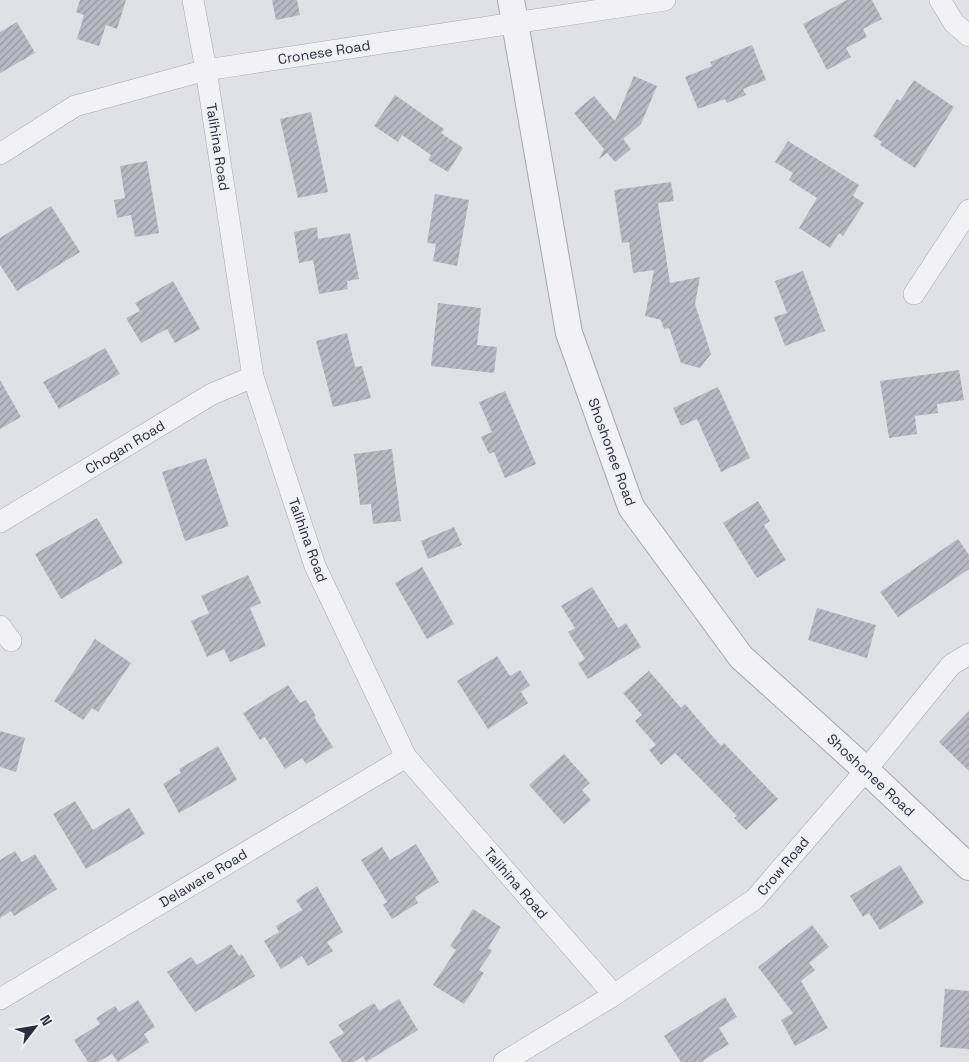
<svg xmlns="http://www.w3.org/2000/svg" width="969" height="1062" font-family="'Space Grotesk',sans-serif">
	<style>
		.building { fill: url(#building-hatch) }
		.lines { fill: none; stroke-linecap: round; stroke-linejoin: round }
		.minor-casing { stroke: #a5a8b0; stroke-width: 22 }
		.tertiary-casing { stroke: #a5a8b0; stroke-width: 28 }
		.minor { stroke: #f2f2f6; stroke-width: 21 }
		.tertiary { stroke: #f2f2f6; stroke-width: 26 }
		.labels { text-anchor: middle; stroke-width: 4; stroke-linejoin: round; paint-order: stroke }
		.street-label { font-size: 14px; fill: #2a2e3c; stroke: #eff0f5 }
	</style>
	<defs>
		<pattern id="building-hatch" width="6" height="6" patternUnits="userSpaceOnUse" patternTransform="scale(1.25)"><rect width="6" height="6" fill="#b7bac3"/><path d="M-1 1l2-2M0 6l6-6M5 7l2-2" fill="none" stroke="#9598a0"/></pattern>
	</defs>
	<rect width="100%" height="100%" fill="#dfe1e7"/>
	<g class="building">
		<path d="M80,0h46l-9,29 -11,-4 -7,21 -22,-7 7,-24 -8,-3z"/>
		<path d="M272,0h25l3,15 -24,5z"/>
		<path d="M847,0h25l10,19 -19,10 4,8 -21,11 5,9 -24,13 -24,-46z"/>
		<path d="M17,22l18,31 -35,20v-41z"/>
		<path d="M752,45l14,35 -23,9 3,6 -19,8 -2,-4 -27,10 -13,-32 27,-11 -2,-4z"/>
		<path d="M634,76l23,10 -16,38 -18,15 8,10 -16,13 -8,-9 -8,6 5,-10 -30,-36 20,-17 21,25z"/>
		<path d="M914,80l40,27 -39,61 -35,-23 2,-3 -9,-6 24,-37 3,2z"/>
		<path d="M395,95l49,34 -3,4 22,15 -15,24 -20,-12 3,-5 -29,-20 -4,7 -24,-16z"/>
		<path d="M311,112l17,80 -30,6 -18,-79z"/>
		<path d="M788,141l71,44 -6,11 11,7 -21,33 -4,-3 -9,15 -31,-20 18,-30 -28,-18 4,-7 -18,-11z"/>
		<path d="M147,161l12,72 -24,4 -4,-22 -14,3 -3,-18 11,-2 -5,-32z"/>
		<path d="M671,182l3,19 -16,2 12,80 30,-6 -5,27 16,50 -11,14 -19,-5 -12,-35 -5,1 -3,-9 -16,-4 9,-46 -21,3 -4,-31 -7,1 -8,-53z"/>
		<path d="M435,194l34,6 -12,66 -24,-5 3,-17 -9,-1z"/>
		<path d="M51,206l29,46 -63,39 -17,-26v-27z"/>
		<path d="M317,227l1,12 32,-6 9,46 -12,2 1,8 -29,5 -6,-34 -14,3 -5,-31z"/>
		<path d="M803,271l22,60 -40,15 -11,-29 13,-4 -12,-32z"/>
		<path d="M173,281l27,48 -25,14 -8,-14 -26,14 -15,-25 14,-7 -5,-8z"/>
		<path d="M438,303l43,5 -4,37 20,2 -3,26 -63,-7z"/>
		<path d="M347,333l8,34 7,-1 9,32 -38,9 -17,-66z"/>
		<path d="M105,348l15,26 -61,35 -16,-27z"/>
		<path d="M959,370l5,30 -27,4 1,9 -23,3 2,18 -28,4 -9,-57z"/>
		<path d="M0,380l21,37 -21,12z"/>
		<path d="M718,387l32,71 -29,14 -24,-53 -16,7 -8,-18z"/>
		<path d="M505,391l31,73 -31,14 -11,-26 -5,2 -8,-17 11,-5 -13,-30z"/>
		<path d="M392,449l9,72 -28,3 -2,-20 -11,1 -6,-51z"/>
		<path d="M206,458l23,68 -44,15 -23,-69z"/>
		<path d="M758,501l12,20 -6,4 22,35 -29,18 -34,-55z"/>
		<path d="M97,518l26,45 -62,36 -26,-45z"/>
		<path d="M454,527l8,18 -34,14 -7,-18z"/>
		<path d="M958,539l11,16v14l-71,48 -18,-25z"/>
		<path d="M422,567l32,57 -27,15 -32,-56z"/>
		<path d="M248,575l13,28 -11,5 16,38 -36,16 -6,-13 -17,8 -16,-36 18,-8 -8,-17z"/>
		<path d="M592,587l26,41 8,-5 15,24 -53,32 -10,-16 7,-4 -17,-27 7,-4 -14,-22z"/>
		<path d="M817,608l59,17 -9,33 -59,-18z"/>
		<path d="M95,639l36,24 -33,49 -6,-4 -9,12 -29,-19z"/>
		<path d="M497,656l13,20 10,-6 10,15 -9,7 7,11 -40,26 -31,-48z"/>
		<path d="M649,671l32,37 4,-4 36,42 3,-3 54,56 -32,31 -12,-12 3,-2 -62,-63 -14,12 -12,-15 7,-5 -21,-24 7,-6 -19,-22z"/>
		<path d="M288,685l12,18 6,-3 10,16 -2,1 19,30 -27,17 -4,-6 -17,11 -20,-32 -5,3 -17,-27z"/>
		<path d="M969,711v60l-30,-29z"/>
		<path d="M0,731l25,7 -9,34 -16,-5z"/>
		<path d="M218,746l19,34 -58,33 -16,-29 18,-11 -2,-4z"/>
		<path d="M564,754l26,29 -8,7 9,10 -27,24 -35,-39z"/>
		<path d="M75,801l18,29 36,-22 16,26 -59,35 -33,-55z"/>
		<path d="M416,844l23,38 -24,15 3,6 -26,16 -9,-14 4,-3 -26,-42 21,-13 8,13z"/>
		<path d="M15,851l7,11 13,-8 22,35 -43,27 -3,-5 -11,7v-58z"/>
		<path d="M900,865l24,38 -44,27 -11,-17 -6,4 -13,-21z"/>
		<path d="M317,886l26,46 -16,10 6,9 -25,15 -6,-10 -21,13 -17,-28 15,-9 -3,-6 26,-16 -6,-10z"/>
		<path d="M473,909l28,18 -13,21 4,3 -13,19 5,3 -20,31 -31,-19 23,-35 -6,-4 11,-16 -1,-1z"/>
		<path d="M812,925l17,22 -20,16 6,7 -14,11 27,47 -33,18 -14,-26 12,-7 -35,-46z"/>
		<path d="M231,944l8,12 3,-2 13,22 -60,36 -28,-40 24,-15 6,8z"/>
		<path d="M945,989l24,2v58l-29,-2z"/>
		<path d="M725,997l12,20 -18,11 10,16 -28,18h-20l-17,-26z"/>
		<path d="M399,999l19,31 -52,32 -3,-6 -9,6h-12l-13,-20 15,-9 -6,-8 36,-22 5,8z"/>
		<path d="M138,1000l17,27 -11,7 5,8 -31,20 -6,-8 -14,8h-10l-14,-22 26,-16 -4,-6 19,-12 4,6z"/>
	</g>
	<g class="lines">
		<defs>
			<g id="minor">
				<path d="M193,0l13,70 47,307 62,189 91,191 208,238"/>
				<path d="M940,0l14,23 15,13"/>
				<path d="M0,154l75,-48 131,-36 459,-70"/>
				<path d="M914,294l55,-84"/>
				<path d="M0,522l212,-128 41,-17"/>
				<path d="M0,626l11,15"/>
				<path d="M0,999l406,-242"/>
				<path d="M504,1062l110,-67 141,-96 111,-129 85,-105 18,-11"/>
			</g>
			<path id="tertiary" d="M511,0l58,333 62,174 110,150 125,113 103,97"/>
		</defs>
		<use href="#minor" class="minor-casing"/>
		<use href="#tertiary" class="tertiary-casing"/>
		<use href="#minor" class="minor"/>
		<use href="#tertiary" class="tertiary"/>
	</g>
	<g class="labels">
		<g class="street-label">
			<text transform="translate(324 52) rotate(-9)" y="5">Cronese Road</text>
			<text transform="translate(218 147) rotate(81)" y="5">Talihina Road</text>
			<text transform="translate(125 447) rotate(-31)" y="5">Chogan Road</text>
			<text transform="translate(612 452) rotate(70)" y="5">Shoshonee Road</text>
			<text transform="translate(308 540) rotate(70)" y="5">Talihina Road</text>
			<text transform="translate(871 775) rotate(43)" y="5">Shoshonee Road</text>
			<text transform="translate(783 866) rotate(-50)" y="5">Crow Road</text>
			<text transform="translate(203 878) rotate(-31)" y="5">Delaware Road</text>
			<text transform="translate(516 883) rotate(49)" y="5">Talihina Road</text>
		</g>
	</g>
	<g transform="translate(35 1027) rotate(59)" stroke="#eff0f5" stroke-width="4" paint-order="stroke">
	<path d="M0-4L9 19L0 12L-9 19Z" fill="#2a2e3c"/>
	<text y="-8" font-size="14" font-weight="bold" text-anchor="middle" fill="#2a2e3c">N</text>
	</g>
</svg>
